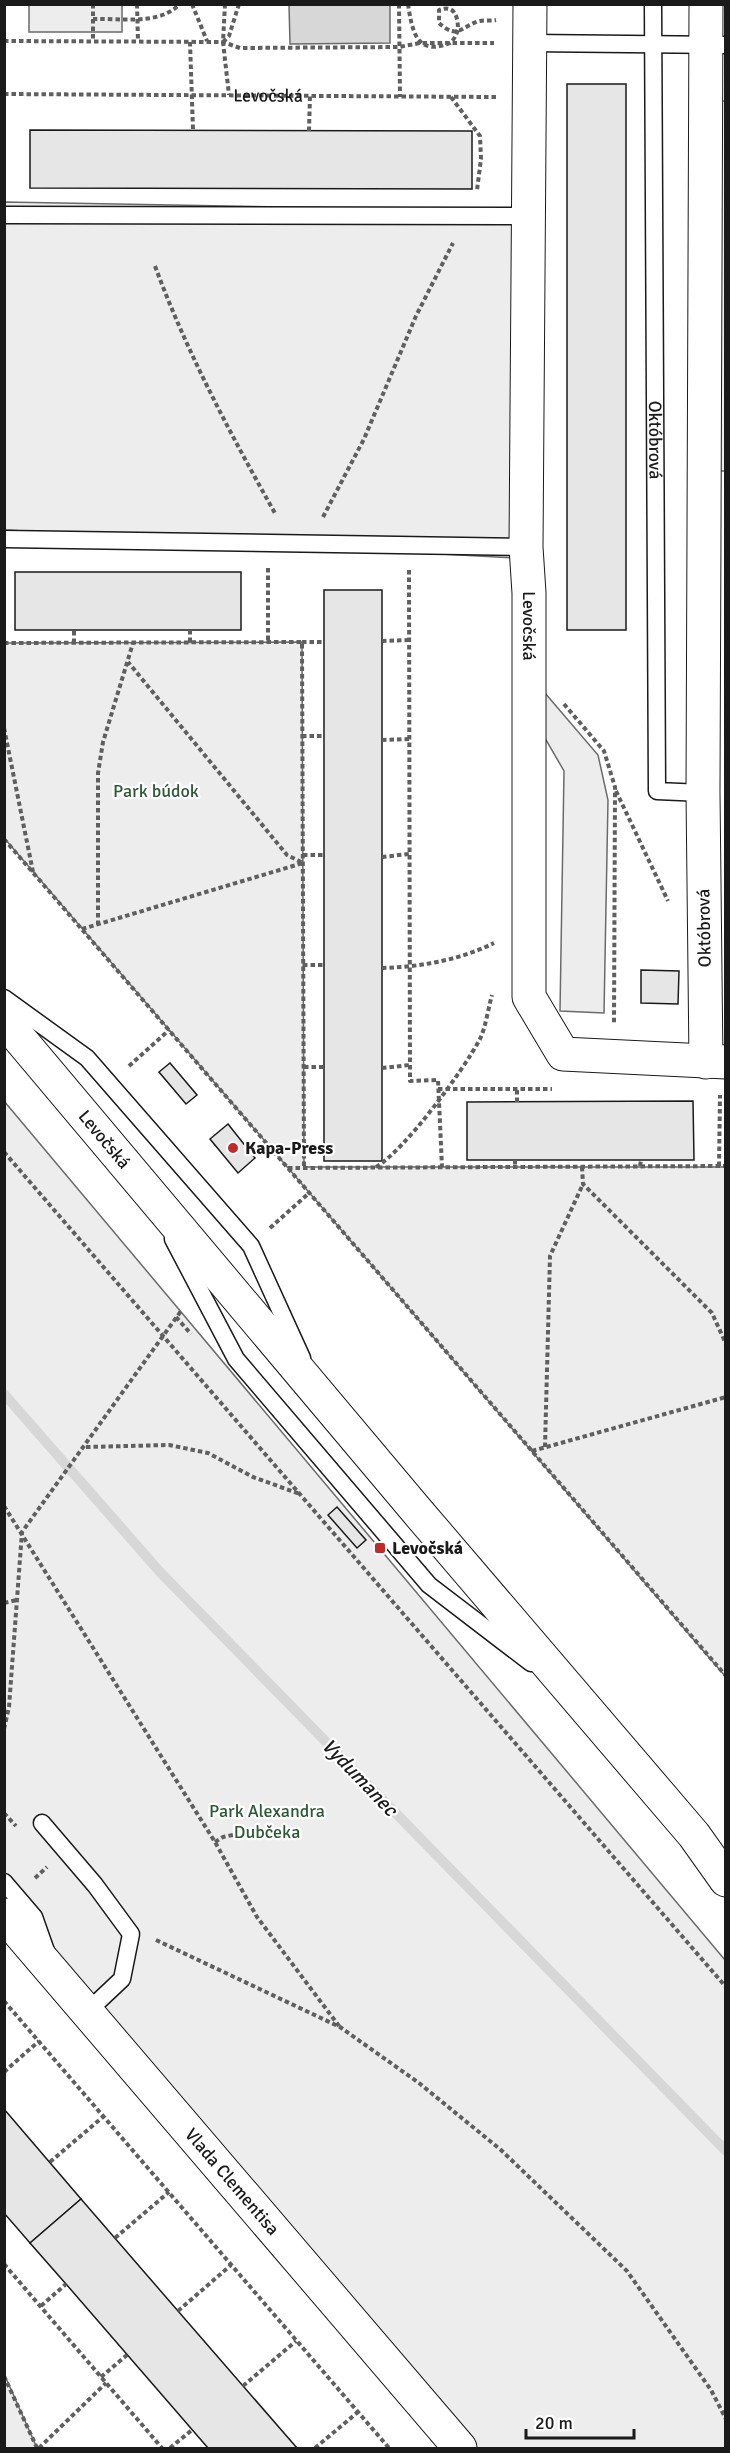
<svg xmlns="http://www.w3.org/2000/svg" width="730" height="2453" font-family="Signika,sans-serif">
	<style>
		.built { fill: #ededed; stroke: #6a6a6a; stroke-width: 1.5 }
		.water { fill: #d7d7d7; stroke: #6a6a6a; stroke-width: 1.5 }
		.lines { fill: none; stroke-linecap: round; stroke-linejoin: round }
		.stream { stroke: #d7d7d7; stroke-width: 10 }
		.building { fill: #e6e6e6; stroke: #1a1a1a; stroke-width: 1.5 }
		.lane-casing { stroke: #1a1a1a; stroke-width: 19 }
		.street-casing { stroke: #1a1a1a; stroke-width: 35 }
		.secondary-casing { stroke: #1a1a1a; stroke-width: 35 }
		.primary-casing { stroke: #1a1a1a; stroke-width: 35 }
		.path { stroke: #5f5f5f; stroke-width: 4; stroke-dasharray: 4.5 3; stroke-linecap: butt }
		.lane { stroke: #fff; stroke-width: 16 }
		.street { stroke: #fff; stroke-width: 33 }
		.secondary { stroke: #fff; stroke-width: 33 }
		.primary { stroke: #fff; stroke-width: 33 }
		.poi-dot { fill: #c62828; stroke: #fff; stroke-width: 2 }
		.labels { text-anchor: middle; stroke-width: 4.5; stroke-linejoin: round; paint-order: stroke }
		.street-label { font-size: 18px; fill: #1a1a1a; stroke: #fff }
		.park-label { font-size: 18px; fill: #2b5a34; stroke: #fff }
		.poi-label { font-size: 18px; font-weight: bold; fill: #1a1a1a; stroke: #fff; text-anchor: start }
		.water-label { font-size: 20px; font-style: italic; fill: #1a1a1a; stroke: #fff }
	</style>
	<rect width="100%" height="100%" fill="#fff"/>
	<g class="built">
		<rect x="29" y="5" width="93" height="27"/>
		<path d="M718,101h8l-1,370h-6z"/>
		<path d="M4,202l514,9 -3,347 -510,-28z"/>
		<path d="M302,642l2,525h421v509l-720,-837v-196z"/>
		<path d="M533,679l65,76 10,45 -4,213 -44,-2 4,-240 -30,-52z"/>
		<path d="M4,1101l721,859v488h-260l-460,-529z"/>
		<path d="M5,2376l32,72h-32z"/>
	</g>
	<path class="water" d="M289,5h101v38l-100,1z"/>
	<g class="lines">
		<path class="stream" d="M4,1394l156,178 566,579"/>
	</g>
	<g class="building">
		<rect x="567" y="84" width="59" height="546"/>
		<path d="M30,130l442,1v58l-442,-1z"/>
		<rect x="15" y="572" width="226" height="58"/>
		<rect x="324" y="590" width="58" height="571"/>
		<path d="M641,970l38,1 -1,33 -37,-1z"/>
		<path d="M170,1063l27,32 -11,9 -27,-32z"/>
		<path d="M693,1101l1,59h-227v-58z"/>
		<path d="M228,1124l27,34 -17,15 -28,-34z"/>
		<path d="M337,1507l29,33 -9,8 -29,-33z"/>
		<path d="M4,2109l77,90 -51,44 -26,-30z"/>
		<path d="M81,2199l97,112 119,137h-89l-142,-164 -36,-41z"/>
	</g>
	<g class="lines">
		<defs>
			<g id="lane">
				<path id="s2" d="M653,4l4,787 46,2"/>
				<path d="M530,43l196,2"/>
				<path d="M4,215l526,1"/>
				<path d="M4,539l522,8"/>
				<path d="M4,998l83,60 164,188 51,112"/>
				<path d="M173,1239l63,120 193,226 102,78"/>
				<path d="M42,1823l53,62 36,49 -9,45 -35,33"/>
				<path d="M4,1882l30,35 12,34"/>
			</g>
			<g id="street">
				<path id="s3" d="M530,4l-4,543 3,46v404l34,57 163,8"/>
				<path d="M706,1062l-3,-269 3,-789"/>
			</g>
			<g id="secondary">
				<path id="s4" d="M4,1915l456,533"/>
			</g>
			<g id="primary">
				<path id="s5" d="M4,1020l413,491 277,324 32,45"/>
			</g>
		</defs>
		<use href="#lane" class="lane-casing"/>
		<use href="#street" class="street-casing"/>
		<use href="#secondary" class="secondary-casing"/>
		<use href="#primary" class="primary-casing"/>
		<g class="path">
			<path d="M93,4v37"/>
			<path d="M137,4l1,37"/>
			<path d="M192,4l15,37"/>
			<path d="M225,4l-2,38 6,53"/>
			<path d="M399,4l1,93"/>
			<path d="M408,4c4,26 8,53 42,39 4,-3 6,-8 8,-13 0,-13 -3,-26 -19,-20v13c20,18 23,2 41,-2 5,-1 11,0 16,-1"/>
			<path d="M93,19c28,-1 65,7 87,-15"/>
			<path d="M4,41l219,1 17,6 159,-1 21,-4h74"/>
			<path d="M190,42l3,88"/>
			<path d="M223,42l6,-6 10,-32"/>
			<path id="s1" d="M4,94l492,3"/>
			<path d="M451,97l29,39 1,23 -4,31"/>
			<path d="M309,131l1,-35"/>
			<path d="M155,266c32,87 76,169 121,249"/>
			<path d="M323,517l41,-78 52,-123 37,-73"/>
			<path d="M268,568v74"/>
			<path d="M409,570l1,511 28,-1 4,87"/>
			<path d="M190,630v12"/>
			<path d="M74,631v12"/>
			<path d="M382,641l27,-1"/>
			<path d="M302,642h22"/>
			<path d="M4,643l298,-1 2,526"/>
			<path d="M564,704l40,47 11,36 -1,236"/>
			<path d="M4,728l29,144"/>
			<path d="M302,736h22"/>
			<path d="M382,740l27,-1"/>
			<path d="M616,791l52,110"/>
			<path d="M4,839l722,837"/>
			<path d="M303,855h21"/>
			<path d="M382,857l27,-3"/>
			<path d="M98,925v-152l5,-31 30,-99"/>
			<path d="M82,929l221,-66 -16,-8 -159,-193"/>
			<path d="M303,965h21"/>
			<path d="M382,968c38,-1 78,-8 112,-25"/>
			<path d="M129,1066l40,-36"/>
			<path d="M304,1067h20"/>
			<path d="M382,1068l28,-3"/>
			<path d="M438,1089h114"/>
			<path d="M517,1102v-13"/>
			<path d="M4,1152l722,835"/>
			<path d="M515,1160v7"/>
			<path d="M640,1166l1,-6"/>
			<path d="M719,1166l1,-71"/>
			<path d="M376,1167c29,-17 87,-96 104,-128 6,-13 8,-30 12,-44"/>
			<path d="M582,1167l1,17 129,129 14,31"/>
			<path d="M288,1168l438,-2"/>
			<path d="M270,1228l39,-35"/>
			<path d="M176,1317l15,17"/>
			<path d="M86,1447l83,-2 39,8 45,24 47,17"/>
			<path d="M545,1447l5,-191 33,-72"/>
			<path d="M532,1451l194,-54"/>
			<path d="M4,1506l211,336 42,75 82,109"/>
			<path d="M4,1603l13,-3"/>
			<path d="M4,1729l5,-22 13,-175 159,-221"/>
			<path d="M4,1813l12,13"/>
			<path d="M215,1842l8,-5 10,-2"/>
			<path d="M35,1878l12,-11"/>
			<path d="M156,1940l184,87 79,56 82,67 126,121 84,119 15,29"/>
			<path d="M4,2001l385,447"/>
			<path d="M4,2072l35,-31"/>
			<path d="M50,2162l54,-46"/>
			<path d="M115,2238l54,-46"/>
			<path d="M4,2264l158,184"/>
			<path d="M41,2306l25,-22"/>
			<path d="M178,2311l53,-46"/>
			<path d="M4,2376l33,72"/>
			<path d="M101,2377l26,-22"/>
			<path d="M243,2386l53,-45"/>
			<path d="M39,2448l67,-65"/>
			<path d="M170,2448l22,-18"/>
			<path d="M315,2448l43,-36"/>
		</g>
		<use href="#lane" class="lane"/>
		<use href="#street" class="street"/>
		<use href="#secondary" class="secondary"/>
		<use href="#primary" class="primary"/>
	</g>
	<g class="poi-dot">
		<circle cx="233" cy="1148" r="6"/>
		<rect x="374" y="1542" width="12" height="12" rx="3"/>
	</g>
	<g class="labels">
		<g class="street-label">
			<text dy="6" stroke="none"><textPath href="#s1" startOffset="264">Levočská</textPath></text>
			<text dy="6" stroke="none"><textPath href="#s2" startOffset="436">Októbrová</textPath></text>
			<text dy="6" stroke="none"><textPath href="#s3" startOffset="622">Levočská</textPath></text>
			<text transform="translate(704 928) rotate(-91)" y="6">Októbrová</text>
			<text dy="6" stroke="none"><textPath href="#s5" startOffset="156">Levočská</textPath></text>
			<text dy="6" stroke="none"><textPath href="#s4" startOffset="351">Vlada Clementisa</textPath></text>
		</g>
		<g class="park-label">
			<text x="156" y="797">Park búdok</text>
			<text x="267" y="1817">Park Alexandra<tspan x="267" dy="21">Dubčeka</tspan></text>
		</g>
		<g class="poi-label">
			<text x="245" y="1154">Kapa-Press</text>
			<text x="392" y="1554">Levočská</text>
		</g>
		<g class="water-label">
			<text transform="translate(360 1777) rotate(46)" y="7">Vydumanec</text>
		</g>
	</g>
	<rect width="730" height="2453" fill="none" stroke="#1a1a1a" stroke-width="12"/>
	<path d="M526 2429v9h108v-9" fill="none" stroke="#1a1a1a" stroke-width="3"/>
	<text x="535" y="2429" font-size="18" fill="#1a1a1a" stroke="#ffffff" stroke-width="4.5" paint-order="stroke">20 m</text>
</svg>
